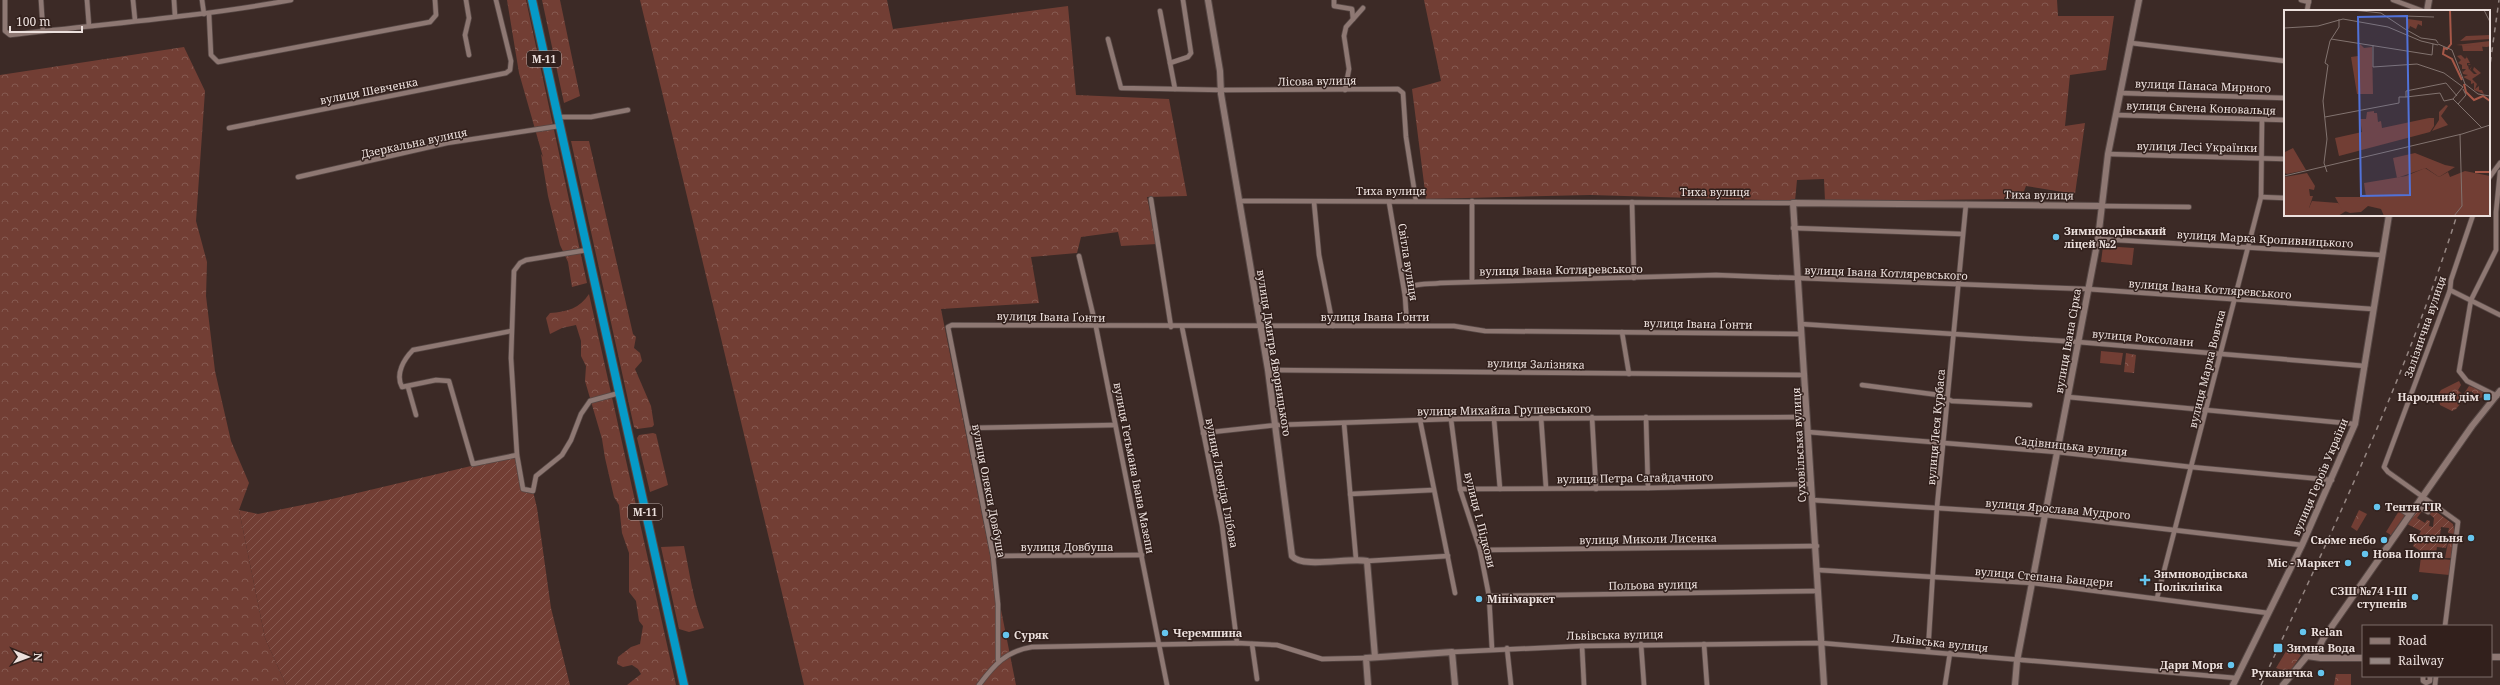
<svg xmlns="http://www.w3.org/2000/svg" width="2500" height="685" font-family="'Noto Serif',serif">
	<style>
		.grass { fill: url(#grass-tufts) }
		.forest { fill: url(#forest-crowns) }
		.garden { fill: url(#garden-furrows) }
		.pitch { fill: #723e34 }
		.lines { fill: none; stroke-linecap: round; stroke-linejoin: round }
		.street-casing { stroke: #574845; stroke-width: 6 }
		.secondary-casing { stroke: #574845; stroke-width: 8 }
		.highway-casing { stroke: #574845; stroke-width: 10 }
		.street { stroke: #8e7873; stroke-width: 4.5 }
		.secondary { stroke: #8e7873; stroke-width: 6 }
		.highway { stroke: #069ac8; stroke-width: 8 }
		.rail { stroke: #958682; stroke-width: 1.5; stroke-dasharray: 5 5; stroke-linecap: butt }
		.poi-dot { fill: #65c5ee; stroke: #32201c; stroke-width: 1.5 }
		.labels { text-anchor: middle; stroke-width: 3; stroke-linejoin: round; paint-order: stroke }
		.shield { fill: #32201c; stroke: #b4a6a3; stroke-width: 1 }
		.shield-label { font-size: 10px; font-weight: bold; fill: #ece0dd }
		.street-label { font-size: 11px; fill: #ece0dd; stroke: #32201c }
		.poi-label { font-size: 11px; font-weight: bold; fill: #ece0dd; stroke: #32201c; text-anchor: start }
		.inset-river { fill: none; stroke: #a75848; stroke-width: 2 }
		.inset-road { fill: none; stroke: #82736f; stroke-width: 1 }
		.view { fill: #5172d9; fill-opacity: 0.15; stroke: #5172d9; stroke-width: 2 }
		.inset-edge { fill: none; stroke: #ece0dd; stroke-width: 2 }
	</style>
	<defs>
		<pattern id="grass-tufts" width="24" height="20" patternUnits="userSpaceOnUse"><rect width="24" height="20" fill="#723e34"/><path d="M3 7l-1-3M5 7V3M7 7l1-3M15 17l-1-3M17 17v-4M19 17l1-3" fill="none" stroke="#865a51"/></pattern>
		<pattern id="forest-crowns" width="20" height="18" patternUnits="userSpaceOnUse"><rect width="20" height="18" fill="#723e34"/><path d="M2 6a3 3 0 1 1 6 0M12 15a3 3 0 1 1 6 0" fill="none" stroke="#865a51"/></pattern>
		<pattern id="garden-furrows" width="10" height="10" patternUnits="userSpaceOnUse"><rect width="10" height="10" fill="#723e34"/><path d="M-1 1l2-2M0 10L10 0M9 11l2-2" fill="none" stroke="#865a51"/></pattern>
	</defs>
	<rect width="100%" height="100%" fill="#3c2a26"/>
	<g class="grass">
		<path d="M2399,511l6,4 -14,20 -5,-3z"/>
		<path d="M2449,537l5,1 -3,20h-6z"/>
	</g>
	<g class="forest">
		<path d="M507,0h19l61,283 -15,4 -4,-25 -8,-17 -12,-49 -7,-42 2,3 -24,-84z"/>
		<path d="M542,0h18l20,96 -16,7z"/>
		<path d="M640,0h247l6,29 175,-23 8,89 93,4 18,97 -40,1 10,47 -36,2 -3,-14 -37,5 -4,16 -46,4 8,46 -98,6 75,376h-212z"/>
		<path d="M1424,0h633l1,16h56l-8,54 -36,5 -5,51 20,-3 -10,71 -49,-8 -5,13 -196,2 -1,-22 -27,1 -2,21 -205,-6 -164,4 -14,-110 29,-8z"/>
		<path d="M184,47l21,44 -9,130 11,41 -1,34 9,75 16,70 18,42 -10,27 26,128 21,47h-286v-610z"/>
		<path d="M571,141h18l44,193 3,3 -2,11 6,5 2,8 -7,8 16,37 3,19 -2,2 -15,2 -3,-2z"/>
		<path d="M589,294l87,391h-49l14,-11 -3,-5 -6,-4 -9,2 -6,-3 1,-7 13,-10 9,-3 3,-18 -4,-5 -3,-20 -7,-9v-39l-7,-20 -3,-28 -5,-8 -9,-39 -3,-19 -17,-58 1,-15 -5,-10v-15l-5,-16 -14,3 -12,6 -4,-16 4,-5c17,-1 30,-5 39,-19z"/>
		<path d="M2126,353l10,2 -2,18 -10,-1z"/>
		<path d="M2459,381l2,4 -3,5 5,5 6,-9 14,5 1,6 -5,1 -8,-7 -15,18 -4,2 -12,-6 -2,-10 3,-5z"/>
		<path d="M653,433l3,1 12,51 -18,7 -13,-54 2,-3z"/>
		<path d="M2359,510l8,4 -10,17 -6,-4z"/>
		<path d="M684,546c6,28 9,55 20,82l-15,4 -10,-3 -18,-82z"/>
		<path d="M2288,648l13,7 -12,18 -13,-5z"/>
		<path d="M2336,674h15v11h-17z"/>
	</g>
	<g class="garden">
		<path d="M517,455l6,34 10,2 4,17 14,100 19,77h-284l-21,-47 -26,-128 19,4 74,-15z"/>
		<path d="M2423,502l30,22 2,10 -7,-1 1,-5 -8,-1 -1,9 9,1 -3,11 -9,-1 -1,6h-6l-1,3 -7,-1v-3l-9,-6 8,-15 -14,-7 12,-16 3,3 -5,7 8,5 2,-3 3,1 -1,5 4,1 1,-9 -14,-12z"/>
	</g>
	<g class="pitch">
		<path d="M2103,246l31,2 -2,17 -31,-3z"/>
		<path d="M2101,351l22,2 -2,12 -21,-2z"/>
		<path d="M2421,557l30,3 -2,15 -30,-3z"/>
	</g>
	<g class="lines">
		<defs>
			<g id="street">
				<path d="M5,0v31l5,4c94,-11 188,-18 281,-35"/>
				<path d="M41,0l2,31"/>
				<path d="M87,0l2,26"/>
				<path d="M133,0l2,20"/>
				<path d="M174,0l1,16"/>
				<path d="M202,0l2,14"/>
				<path d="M466,0l3,18 -4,17 4,20"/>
				<path d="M1334,0v6l18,3 1,10"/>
				<path d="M2301,0l8,2"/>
				<path d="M2393,0l30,11"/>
				<path d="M1160,11l15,78"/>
				<path d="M2307,11l2,-11"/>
				<path d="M209,14l2,41 7,7 212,-40 6,-7 -1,-15"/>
				<path d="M1108,39l13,49 100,2 177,-1 5,4 3,44 10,64"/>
				<path d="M2131,43l154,18"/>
				<path d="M1170,63l18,-6 3,-4 -8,-53"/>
				<path d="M1345,90l4,-21 -5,-33 2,-9 17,-19"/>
				<path d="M2120,93l165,5"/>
				<path d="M2116,115l169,5"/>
				<path d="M557,117h34l37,-7"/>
				<path d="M229,128l277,-55 4,-3 1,-9 -15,-61"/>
				<path d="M2108,154l177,5"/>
				<path d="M298,177l149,-34 112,-17"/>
				<path d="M2489,178l11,-15"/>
				<path d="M2261,197l24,1"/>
				<path d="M1151,199l20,128"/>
				<path d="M1240,201l553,2"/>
				<path d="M1472,201v80"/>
				<path d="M1314,202l5,53 14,71"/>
				<path d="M1389,202l16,94 2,30"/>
				<path d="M1632,202l2,76"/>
				<path d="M2102,206l87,1"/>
				<path d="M1793,228l169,6"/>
				<path d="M2098,239l284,16"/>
				<path d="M1079,256l17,71 71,358"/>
				<path d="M2450,290l50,25"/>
				<path d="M1405,296c3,-15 21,-11 35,-13l276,-8 371,14 285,20"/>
				<path d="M1801,324l277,18 287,24"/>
				<path d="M1182,327l40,198 15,118"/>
				<path d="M511,331l-98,19c-9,9 -18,24 -11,37l34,-7 13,1 24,83 44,-9 6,34 10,2 3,-15 26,-21 9,-15 10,-26 9,-13 29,-8"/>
				<path d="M1622,332l7,42"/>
				<path d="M1268,370l537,5"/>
				<path d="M1862,385l77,10 13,6 78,4"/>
				<path d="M408,387l8,28"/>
				<path d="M2497,396l-30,-15 -8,-10 12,-71 25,-50v-38l4,-40"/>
				<path d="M2068,397l287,27"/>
				<path d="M1541,417l5,71"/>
				<path d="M1592,417l4,72"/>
				<path d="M1646,417l2,71"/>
				<path d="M1451,419l9,70 20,61 9,46 3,53"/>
				<path d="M1494,419l6,70"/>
				<path d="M1420,420l35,173"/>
				<path d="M1344,423l12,136"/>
				<path d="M968,428l147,-3"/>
				<path d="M1808,432l249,20 134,15 141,13"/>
				<path d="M1203,433l73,-8 175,-6 355,-2"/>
				<path d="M517,455l-6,-97 3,-87 6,-8 6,-3 61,-10"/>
				<path d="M1460,489l188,-1 162,-4"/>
				<path d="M1350,494l83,-4"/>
				<path d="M1812,500l233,15 257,30"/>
				<path d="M2416,505l12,7"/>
				<path d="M2403,511l6,4"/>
				<path d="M1480,550l337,-4"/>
				<path d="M993,556l149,-1"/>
				<path d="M1367,561l81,-5"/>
				<path d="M1818,570l215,13 235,30"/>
				<path d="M1489,596l329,-5"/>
				<path d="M2157,598l104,-401 1,-77"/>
				<path d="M2445,626l13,-104 -70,-50 -4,-5 66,-177 1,-10 22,-65"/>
				<path d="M1252,644l5,35"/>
				<path d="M1641,644l3,41"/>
				<path d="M1704,644l3,41"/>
				<path d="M1582,646l2,39"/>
				<path d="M1507,648l4,37"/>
				<path d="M1928,651l9,-144 29,-303"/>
				<path d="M1452,652l130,-6 239,-3 415,35"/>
				<path d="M998,660v-56l-5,-48 -45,-229 4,-2 502,1 31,5 316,3"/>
				<path d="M2423,676v5l3,2 4,-2v-5"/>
				<path d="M979,685c15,-20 27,-34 53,-38l205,-4 40,2 45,14 44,-1"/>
				<path d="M1945,685l5,-32"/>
				<path d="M2435,685l1,-9"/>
			</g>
			<g id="secondary">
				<path d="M1208,0l12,71 1,23 47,276 24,186c11,13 58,1 75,5l8,96"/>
				<path d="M2427,11l2,-11"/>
				<path d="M2315,655l8,-16 149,-213 28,-35"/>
				<path d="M2491,657h9"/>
				<path d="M1368,685l-2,-27 86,-6 3,33"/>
				<path d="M1824,685l-31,-482 309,3"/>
				<path d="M2015,685l2,-24 81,-422 10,-85 31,-154"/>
				<path d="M2233,685l69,-140 53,-121 34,-209"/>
				<path d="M2283,685l24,-29 14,2h42"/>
			</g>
			<path id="highway" d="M532,0l152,685"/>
		</defs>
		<use href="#street" class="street-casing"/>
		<use href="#secondary" class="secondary-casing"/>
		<use href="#highway" class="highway-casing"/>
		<use href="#street" class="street"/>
		<use href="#secondary" class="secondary"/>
		<use href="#highway" class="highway"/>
		<g class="rail">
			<path d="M2489,72l10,-72"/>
			<path d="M2261,685c71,-154 145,-308 196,-470"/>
		</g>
	</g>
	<g class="poi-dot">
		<circle cx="2056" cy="237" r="4"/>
		<rect x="2483" y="393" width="8" height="8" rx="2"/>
		<circle cx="2377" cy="507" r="4"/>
		<circle cx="2471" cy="538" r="4"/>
		<circle cx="2384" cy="540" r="4"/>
		<circle cx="2365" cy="554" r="4"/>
		<circle cx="2348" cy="563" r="4"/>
		<path d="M2143 574h4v4h4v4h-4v4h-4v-4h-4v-4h4z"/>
		<circle cx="2415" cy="597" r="4"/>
		<circle cx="1479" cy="599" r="4"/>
		<circle cx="2303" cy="632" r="4"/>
		<circle cx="1165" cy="633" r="4"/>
		<circle cx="1006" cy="635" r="4"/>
		<rect x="2273" y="643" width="10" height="10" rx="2"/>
		<circle cx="2231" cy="665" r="4"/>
		<circle cx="2321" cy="673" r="4"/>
	</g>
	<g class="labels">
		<g class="shield">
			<rect x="527" y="51" width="34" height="16" rx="3"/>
			<rect x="628" y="504" width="34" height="16" rx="3"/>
		</g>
		<g class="shield-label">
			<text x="544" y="63">М-11</text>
			<text x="645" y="516">М-11</text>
		</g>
		<g class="street-label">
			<text transform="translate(1317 81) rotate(-1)" y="4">Лісова вулиця</text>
			<text transform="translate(2203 86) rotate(2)" y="4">вулиця Панаса Мирного</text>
			<text transform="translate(369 91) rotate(-11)" y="4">вулиця Шевченка</text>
			<text transform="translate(2201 108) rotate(2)" y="4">вулиця Євгена Коновальця</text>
			<text transform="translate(414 143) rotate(-12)" y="4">Дзеркальна вулиця</text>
			<text transform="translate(2197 147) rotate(1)" y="4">вулиця Лесі Українки</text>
			<text x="1391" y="195">Тиха вулиця</text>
			<text x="1715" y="196">Тиха вулиця</text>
			<text transform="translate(2039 195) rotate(1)" y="4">Тиха вулиця</text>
			<text transform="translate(2265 239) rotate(3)" y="4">вулиця Марка Кропивницького</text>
			<text transform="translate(1408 262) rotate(81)" y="4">Світла вулиця</text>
			<text transform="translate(1561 270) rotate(-1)" y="4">вулиця Івана Котляревського</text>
			<text transform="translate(1886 273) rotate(2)" y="4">вулиця Івана Котляревського</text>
			<text transform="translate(2210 289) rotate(4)" y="4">вулиця Івана Котляревського</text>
			<text transform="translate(1051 317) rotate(1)" y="4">вулиця Івана Ґонти</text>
			<text x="1375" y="321">вулиця Івана Ґонти</text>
			<text transform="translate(1698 324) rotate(1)" y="4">вулиця Івана Ґонти</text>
			<text transform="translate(2425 327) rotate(-71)" y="4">Залізнична вулиця</text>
			<text transform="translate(2143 338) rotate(5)" y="4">вулиця Роксолани</text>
			<text transform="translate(2068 341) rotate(-80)" y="4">вулиця Івана Сірка</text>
			<text transform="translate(1274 353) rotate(81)" y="4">вулиця Дмитра Яворницького</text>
			<text transform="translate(1536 364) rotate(1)" y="4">вулиця Залізняка</text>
			<text transform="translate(2207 369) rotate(-76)" y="4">вулиця Марка Вовчка</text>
			<text transform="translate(1504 410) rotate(-1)" y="4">вулиця Михайла Грушевського</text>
			<text transform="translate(1936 427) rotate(-85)" y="4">вулиця Леся Курбаса</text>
			<text transform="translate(1799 445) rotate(-93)" y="4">Суховільська вулиця</text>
			<text transform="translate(2071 446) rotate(6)" y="4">Садівницька вулиця</text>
			<text transform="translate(1134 468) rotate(79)" y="4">вулиця Гетьмана Івана Мазепи</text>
			<text transform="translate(2320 477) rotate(-67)" y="4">вулиця Героїв України</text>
			<text transform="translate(1635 478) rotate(-1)" y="4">вулиця Петра Сагайдачного</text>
			<text transform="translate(1222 483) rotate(79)" y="4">вулиця Леоніда Глібова</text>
			<text transform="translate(989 491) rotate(79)" y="4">вулиця Олекси Довбуша</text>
			<text transform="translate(2058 509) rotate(5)" y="4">вулиця Ярослава Мудрого</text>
			<text transform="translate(1480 520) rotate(76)" y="4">вулиця І. Підкови</text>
			<text transform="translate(1648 539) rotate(-1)" y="4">вулиця Миколи Лисенка</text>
			<text x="1067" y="551">вулиця Довбуша</text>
			<text transform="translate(2044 577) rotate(5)" y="4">вулиця Степана Бандери</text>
			<text transform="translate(1653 585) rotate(-1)" y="4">Польова вулиця</text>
			<text transform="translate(1615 635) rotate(-1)" y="4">Львівська вулиця</text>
			<text transform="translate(1940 643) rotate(6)" y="4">Львівська вулиця</text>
		</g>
		<g class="poi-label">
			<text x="2064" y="235">Зимноводівський<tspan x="2064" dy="13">ліцей №2</tspan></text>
			<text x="2479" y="401" text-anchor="end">Народний дім</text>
			<text x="2385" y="511">Тенти TIR</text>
			<text x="2463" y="542" text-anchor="end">Котельня</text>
			<text x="2376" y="544" text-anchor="end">Сьоме небо</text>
			<text x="2373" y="558">Нова Пошта</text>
			<text x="2340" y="567" text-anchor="end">Міс - Маркет</text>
			<text x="2154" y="578">Зимноводівська<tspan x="2154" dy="13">Поліклініка</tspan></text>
			<text x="2407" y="595" text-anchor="end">СЗШ №74 І-ІІІ<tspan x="2407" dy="13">ступенів</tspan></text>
			<text x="1487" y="603">Мінімаркет</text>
			<text x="2311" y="636">Relan</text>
			<text x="1173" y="637">Черемшина</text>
			<text x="1014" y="639">Суряк</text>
			<text x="2287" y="652">Зимна Вода</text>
			<text x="2223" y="669" text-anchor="end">Дари Моря</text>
			<text x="2313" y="677" text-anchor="end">Рукавичка</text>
		</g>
	</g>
	<g transform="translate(2284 10)">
		<rect width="206" height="206" fill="#3c2a26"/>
		<path d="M28,191l26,2 8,8 -8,5h-34v-8h5z" fill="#723e34"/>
		<path d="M124,9l14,2v5l-4,-2 -2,5 -6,-3 -1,3 -3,-1zM206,25v4l-30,2 6,-5zM206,31v5l-3,1 -31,-2zM76,34l4,4 8,-1 1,47h-16l-6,-37 7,-1zM90,101v2h3l1,9 3,-1 1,7 47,-10h5v8l-4,6 -91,24 -4,-18 27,-6 -2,-13h6l1,-7zM9,138l13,22 -19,4 -3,-1 1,-21zM141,158l14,9 9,-5 2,5 15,-6 25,5v40h-106l-3,-7 -13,-3 -7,6 -11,1 -8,-3 -7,-13h31l-2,-14 42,-7zM23,163l8,13 -1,4 -5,-1 1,7h3l-4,12h-5v8h-20v-39z" fill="#723e34"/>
		<path d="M178,35l20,1 1,5h-20zM162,95l2,1 -7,10 7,9 -16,6 7,-11v-8z" fill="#723e34"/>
		<path d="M181,44l3,5 2,4h-3v3l2,-2 2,1h-3l1,5 3,-4 -2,4 4,4h3l-4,-4 1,-3 7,6 -9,6 5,5 -2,5 4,-3v4h3l2,4 -10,-4v-7l-3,1v-3l-8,-4 5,-2 -5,-1 -1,-4 1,2 3,-3h-4v-4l-4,-2 3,-3 -4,-4 4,-1 4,4 2,-2zM131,143l30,12 10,2 -16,10 -13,-9 -29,10 -4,-20z" fill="#723e34"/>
		<path class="inset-river" d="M166,0l1,34 -4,5 -3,-1 -1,6 9,5 10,21M180,74l2,8 8,8 9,-4 7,5M191,162h15"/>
		<path class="inset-road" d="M68,0l29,3 24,16M200,0l6,12M121,6l29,1M0,18l34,-2 25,-7 45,8 33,14 17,4M121,19l16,9 15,2 2,3M47,29l101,16 1,-11M154,34l14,6 13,34 13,10 12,2M89,35v22l44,-3 27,9 19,14M169,89l-9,2 -4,-8 -34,4v-6l40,-8 11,13M169,89l29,29M169,89l10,-12M174,94l8,-9 -3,-6M41,107l74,-14v-6h7M43,162l-3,-9 3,-24 -4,-38 5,-36 -3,-2 5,-22 9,-14v-8M0,166l178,-42 28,-9M170,206l8,-10 -2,-72"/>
		<path class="view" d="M123,6l3,179 -49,1 -3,-179z"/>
		<rect width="206" height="206" class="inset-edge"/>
	</g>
	<rect x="2362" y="625" width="130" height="52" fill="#32201c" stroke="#7c6d69"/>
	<rect x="2370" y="638" width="20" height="6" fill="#8e7873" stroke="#7c6d69"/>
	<text x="2398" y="645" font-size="12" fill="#ece0dd">Road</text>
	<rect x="2370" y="658" width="20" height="6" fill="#958682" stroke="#7c6d69"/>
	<text x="2398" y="665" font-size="12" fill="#ece0dd">Railway</text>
	<g transform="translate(28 657) rotate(91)" stroke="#32201c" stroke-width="3" paint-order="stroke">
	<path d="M0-3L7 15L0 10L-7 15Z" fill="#ece0dd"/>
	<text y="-6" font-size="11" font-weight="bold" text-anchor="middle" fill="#ece0dd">N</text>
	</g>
	<path d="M10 26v6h72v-6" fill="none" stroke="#ece0dd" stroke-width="2"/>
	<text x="16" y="26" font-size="12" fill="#ece0dd" stroke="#32201c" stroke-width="3" paint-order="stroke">100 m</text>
</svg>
